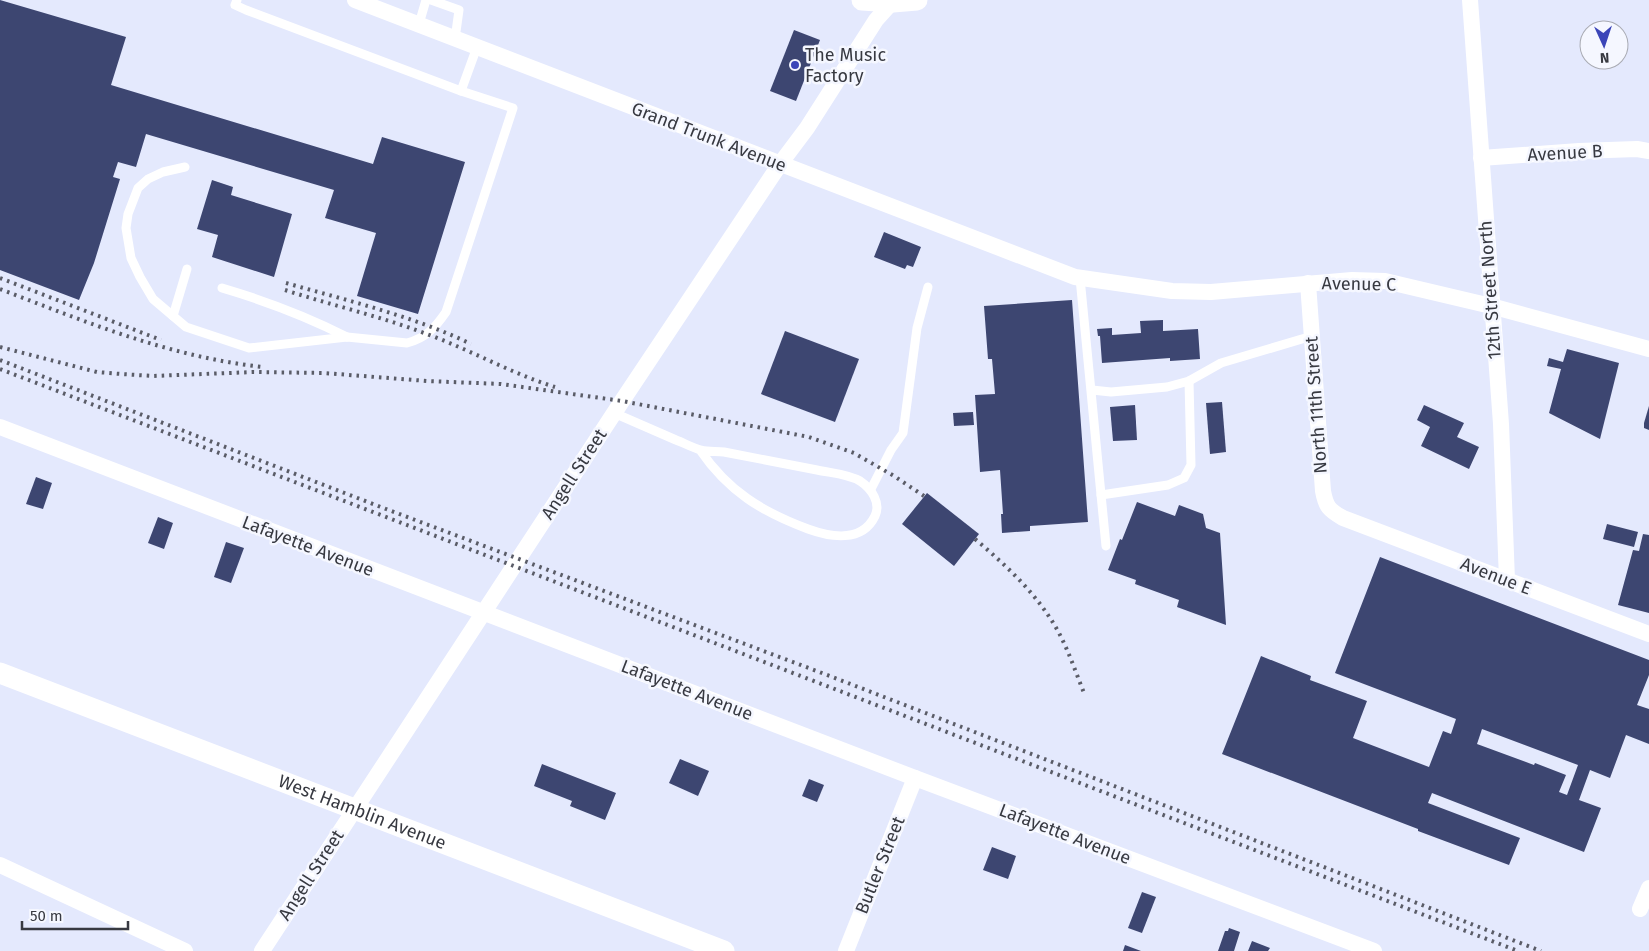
<svg xmlns="http://www.w3.org/2000/svg" width="1649" height="951" font-family="'Fira Sans',sans-serif">
	<style>
		.building { fill: #3d4671; fill-rule: evenodd }
		.lines { fill: none; stroke-linecap: round; stroke-linejoin: round }
		.service { stroke: #fff; stroke-width: 9 }
		.minor { stroke: #fff; stroke-width: 16 }
		.tertiary { stroke: #fff; stroke-width: 21 }
		.rail { stroke: #5a5c67; stroke-width: 4; stroke-dasharray: 2.5 5; stroke-linecap: butt }
		.poi-dot { fill: #3b45b8; stroke: #f5f7ff; stroke-width: 2 }
		.labels { text-anchor: middle; stroke-width: 5; stroke-linejoin: round; paint-order: stroke }
		.poi-label { font-size: 18px; fill: #373941; stroke: #f5f7ff; text-anchor: start }
		.street-label { font-size: 18px; fill: #373941; stroke: #f5f7ff }
	</style>
	<rect width="100%" height="100%" fill="#e4e9fd"/>
	<g class="building">
		<path d="M0,0l126,37 -15,48 262,79 9,-27 83,25 -47,152 -61,-18 19,-63 -51,-15 9,-28 -188,-56 -10,33 -18,-5 -5,15 7,2 -26,84 -15,37 -79,-30z"/>
		<path d="M794,30l26,10 -24,61 -26,-10z"/>
		<path d="M212,180l21,7 -2,8 61,19 -18,63 -62,-20 6,-22 -21,-6z"/>
		<path d="M884,232l37,15 -8,20 -6,-2 -2,4 -31,-12z"/>
		<path d="M1072,300l16,222 -58,4v5l-28,2 -1,-19h2l-3,-44 -20,2 -5,-77 20,-1 -3,-35h-4l-4,-53z"/>
		<path d="M1163,320v11l35,-2 2,30 -30,2v-3l-68,5 -2,-27h-2l-1,-7 15,-1v7l29,-2 -1,-12z"/>
		<path d="M785,331l74,28 -24,63 -74,-28z"/>
		<path d="M1567,349l52,14 -19,76 -51,-26 12,-44 -14,-3 2,-8 14,4z"/>
		<path d="M1222,402l4,50 -16,2 -4,-51z"/>
		<path d="M1135,405l2,35 -24,1 -3,-34z"/>
		<path d="M1424,405l40,18 -7,14 22,10 -10,22 -48,-23 9,-19 -13,-7z"/>
		<path d="M1649,406v24l-5,-2v-5z"/>
		<path d="M973,412l1,13 -20,1 -1,-13z"/>
		<path d="M36,477l16,6 -9,26 -17,-5z"/>
		<path d="M927,493l52,41 -25,32 -52,-42z"/>
		<path d="M1137,502l38,14 4,-11 24,9 3,14 14,5 6,92 -49,-18 2,-7 -44,-16 1,-4 -28,-10 12,-31 2,1z"/>
		<path d="M158,517l15,6 -9,26 -16,-6z"/>
		<path d="M1607,524l31,8 -4,15 -31,-8z"/>
		<path d="M1643,534l6,1v78l-31,-8 15,-55 6,1z"/>
		<path d="M226,542l18,6 -13,35 -17,-6z"/>
		<path d="M1380,557l269,103v15l-12,30 12,4v35l-23,-9 -16,43 -20,-8 -11,30 22,8 -17,44 -152,-59 -4,10 92,35 -11,27 -91,-34v-2l-196,-75 39,-98 50,20 -1,4 57,21 -14,37 76,29 14,-36 8,3 5,-15 -121,-46zM1482,729l96,36 -11,30 -8,-3 7,-17 -31,-12 -1,2 -57,-21z"/>
		<path d="M680,759l29,12 -11,25 -29,-13z"/>
		<path d="M542,764l74,29 -11,27 -35,-14 2,-5 -38,-15z"/>
		<path d="M809,779l15,6 -7,17 -15,-6z"/>
		<path d="M992,847l24,9 -8,23 -25,-9z"/>
		<path d="M1142,892l14,5 -14,36 -14,-5z"/>
		<path d="M1229,928l11,4 -6,19h-16l7,-20h3z"/>
		<path d="M1252,941l18,7 -2,3h-20z"/>
		<path d="M1125,945l16,6h-18z"/>
	</g>
	<g class="lines">
		<g class="service">
			<path d="M237,0l-2,5 11,5 215,81"/>
			<path d="M431,0l28,10 -4,29"/>
			<path d="M419,24l7,-24"/>
			<path d="M185,167l-22,5 -15,7 -10,9 -10,26 -2,14 5,30 9,19 13,22 20,17 13,11 63,21 98,-11 60,6c19,-5 28,-15 39,-31l67,-204 -52,-17 16,-44"/>
			<path d="M1080,278l26,268"/>
			<path d="M222,288c44,13 84,28 125,49"/>
			<path d="M173,316l14,-47"/>
			<path d="M1092,390l19,2 56,-5 22,-6 32,-18 91,-27"/>
			<path d="M614,413c21,9 41,18 62,27 8,3 17,8 25,10 7,2 15,1 23,2 31,6 62,12 93,18 14,3 31,4 43,11 12,8 21,22 15,35 -13,27 -45,21 -67,13 -46,-17 -80,-38 -108,-79"/>
			<path d="M871,489l20,-39 12,-17 14,-105 11,-41"/>
			<path d="M1101,495l67,-10 16,-7 7,-13 -2,-84"/>
		</g>
		<g class="minor">
			<path d="M355,0l720,277 97,14 39,1 141,-12 33,1 106,25 158,43"/>
			<path d="M1470,0l31,424 6,156"/>
			<path d="M1481,158l98,-7 58,-2 12,2"/>
			<path d="M1308,283l15,208c3,16 6,19 20,27l306,116"/>
			<path d="M0,427l915,351 459,173"/>
			<path d="M0,865l185,86"/>
			<path d="M1640,909l9,-21"/>
			<path d="M262,951l360,-550 158,-237 27,-36 69,-108 18,-20"/>
			<path d="M846,951l69,-173"/>
		</g>
		<g class="tertiary">
			<path d="M862,0l31,2 24,-2"/>
			<path id="s1" d="M0,673l724,278"/>
		</g>
		<g class="rail">
			<path d="M0,278l161,62"/>
			<path d="M286,283c63,18 127,33 185,61"/>
			<path d="M0,289c86,33 170,68 263,78"/>
			<path d="M285,290c46,15 94,26 139,43 45,16 86,40 131,54"/>
			<path d="M0,347l97,25 24,2 32,2 101,-4 70,1 103,8 74,3 121,17 187,36 45,16 40,23 30,20"/>
			<path d="M0,360l386,149 436,164 719,278"/>
			<path d="M0,369l1518,582"/>
			<path d="M975,539c32,27 64,57 84,94 10,19 17,40 25,60"/>
		</g>
	</g>
	<circle class="poi-dot" cx="795" cy="65" r="5"/>
	<g class="labels">
		<g class="poi-label">
			<text x="805" y="61">The Music<tspan x="805" dy="21">Factory</tspan></text>
		</g>
		<g class="street-label">
			<text transform="translate(709 137) rotate(21)" y="6">Grand Trunk Avenue</text>
			<text transform="translate(1565 153) rotate(-3)" y="6">Avenue B</text>
			<text transform="translate(1359 284) rotate(1)" y="6">Avenue C</text>
			<text transform="translate(1490 290) rotate(-94)" y="6">12th Street North</text>
			<text transform="translate(1316 405) rotate(-94)" y="6">North 11th Street</text>
			<text transform="translate(574 474) rotate(-57)" y="6">Angell Street</text>
			<text transform="translate(308 546) rotate(21)" y="6">Lafayette Avenue</text>
			<text transform="translate(1496 576) rotate(21)" y="6">Avenue E</text>
			<text transform="translate(687 690) rotate(21)" y="6">Lafayette Avenue</text>
			<text dy="6" stroke="none"><textPath href="#s1" startOffset="388">West Hamblin Avenue</textPath></text>
			<text transform="translate(1065 834) rotate(21)" y="6">Lafayette Avenue</text>
			<text transform="translate(880 865) rotate(-68)" y="6">Butler Street</text>
			<text transform="translate(311 875) rotate(-57)" y="6">Angell Street</text>
		</g>
	</g>
	<g transform="translate(1604 45) rotate(177)"><circle r="24" fill="#f5f7ff" stroke="#a9abb3"/>
	<path d="M0-4L9 19L0 12L-9 19Z" fill="#3b45b8"/>
	<text y="-8" font-size="14" font-weight="bold" text-anchor="middle" fill="#373941">N</text>
	</g>
	<path d="M22 921v8h106v-8" fill="none" stroke="#373941" stroke-width="2.5"/>
	<text x="30" y="921" font-size="15" fill="#373941" stroke="#f5f7ff" stroke-width="4" paint-order="stroke">50 m</text>
</svg>
